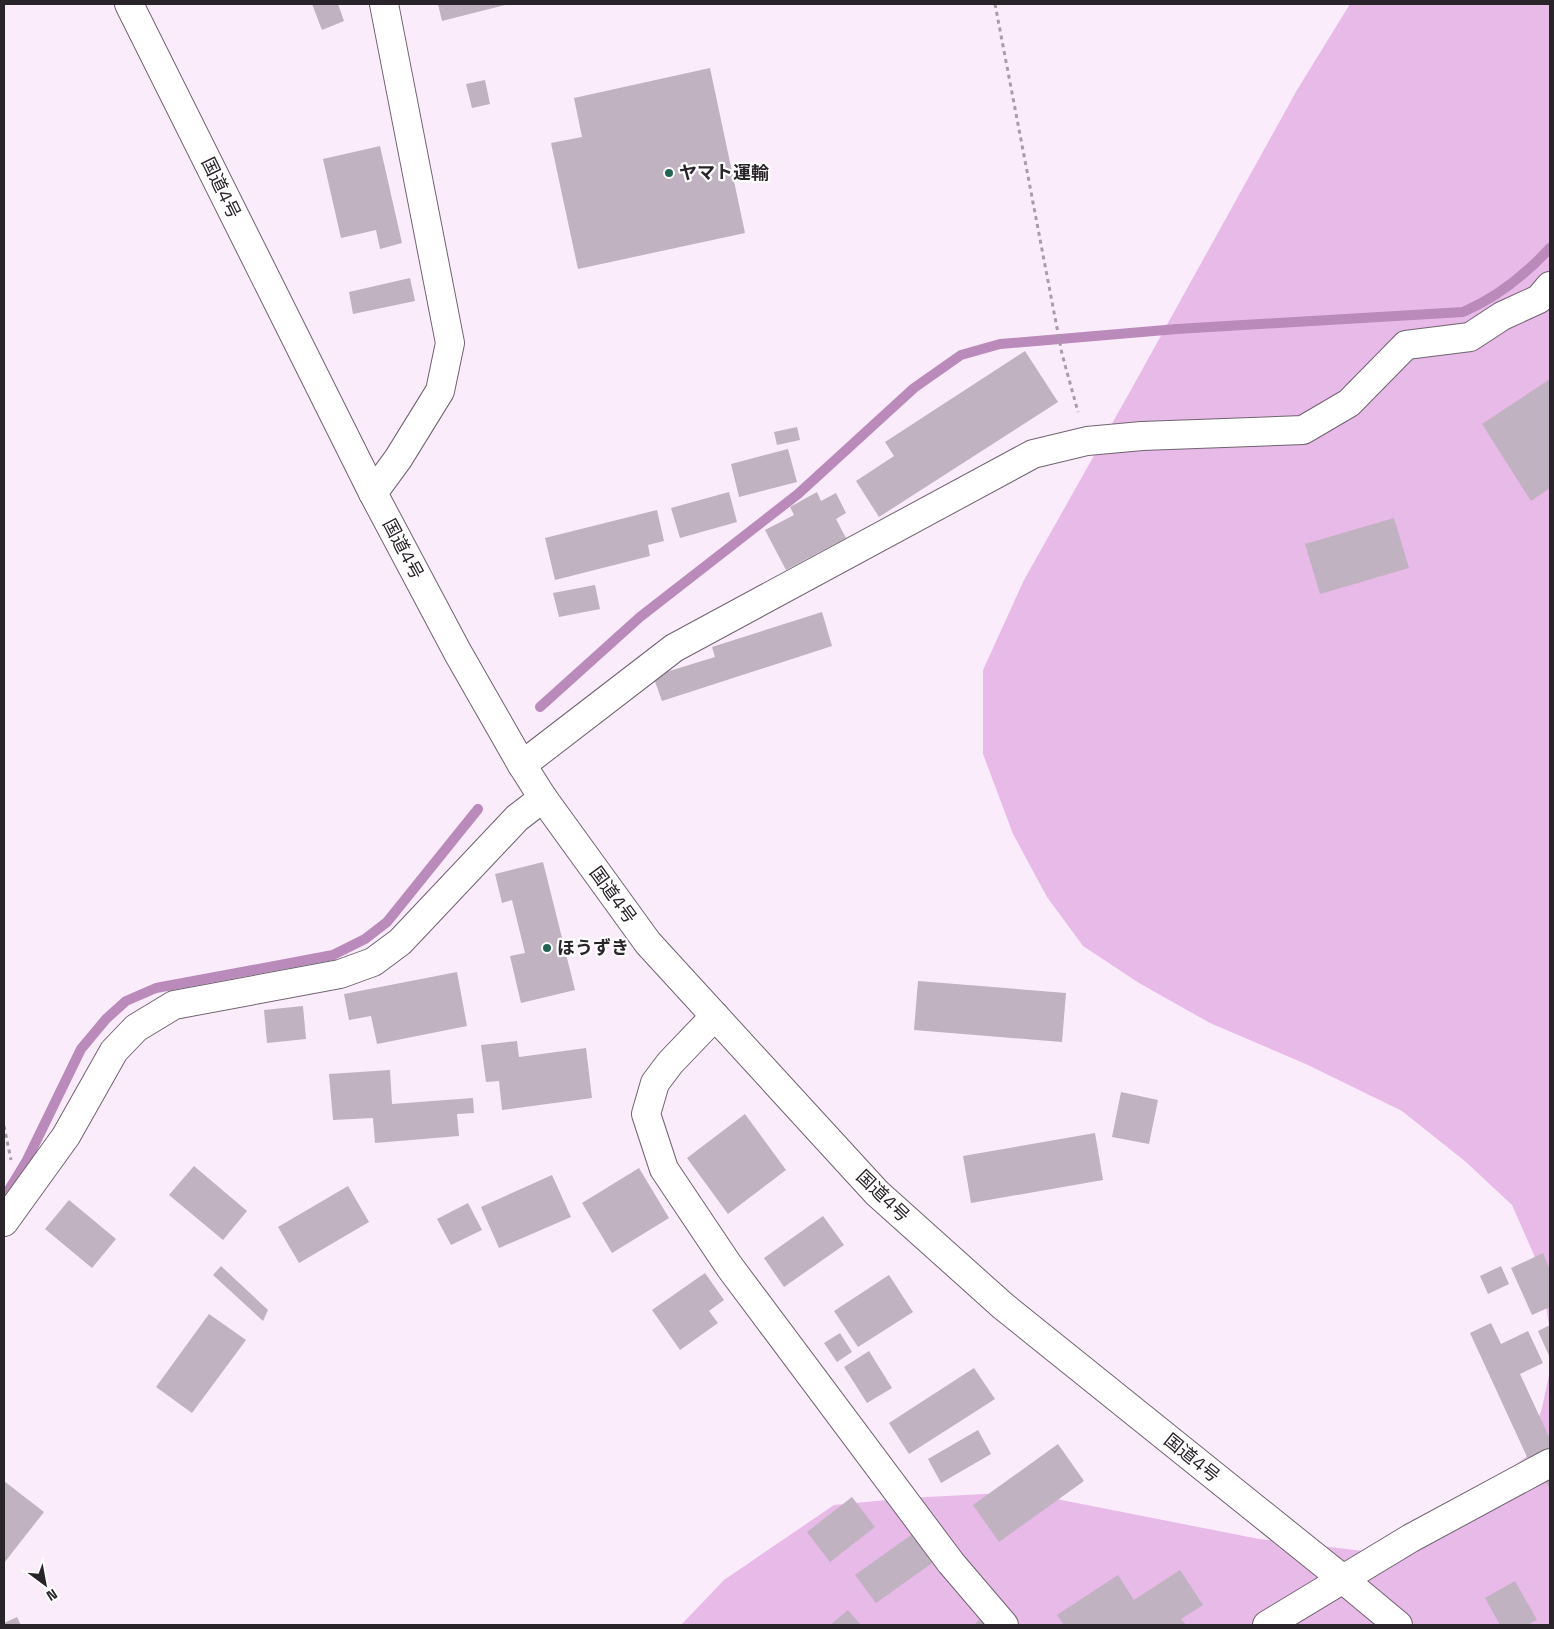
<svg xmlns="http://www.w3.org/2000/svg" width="1554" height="1629" font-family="'Space Grotesk','Noto Sans JP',sans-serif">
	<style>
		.green { fill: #e7bae8 }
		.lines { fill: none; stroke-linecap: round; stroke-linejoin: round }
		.stream { stroke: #ba8abb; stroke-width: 10 }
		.building { fill: #c0b2c0 }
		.minor-casing { stroke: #706370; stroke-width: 30 }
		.highway-casing { stroke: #706370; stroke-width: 30 }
		.path { stroke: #a79ca7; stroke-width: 3; stroke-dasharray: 4 4; stroke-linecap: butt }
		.minor { stroke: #fff; stroke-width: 28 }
		.highway { stroke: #fff; stroke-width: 28 }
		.poi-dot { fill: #226556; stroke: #fff; stroke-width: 2 }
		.labels { text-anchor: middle; stroke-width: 4.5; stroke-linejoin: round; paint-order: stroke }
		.poi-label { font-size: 18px; font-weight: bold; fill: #292429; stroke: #fff; text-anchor: start }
		.street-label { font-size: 18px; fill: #292429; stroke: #fff }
	</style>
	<rect width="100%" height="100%" fill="#fbecfb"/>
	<g class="green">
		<path d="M1350,4h200v1329l-9,-62 -29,-66 -46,-43 -64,-51 -94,-46 -98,-42 -71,-40 -56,-37 -36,-49 -34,-63 -30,-80v-84l41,-90 108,-192 165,-298z"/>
		<path d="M1550,1370v255h-869l43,-45 110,-75 74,-7 113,-6 238,47 105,12 104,-52 58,-42 16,-49z"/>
	</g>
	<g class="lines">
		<g class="stream">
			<path d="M540,707l100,-90 158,-123 116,-106 47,-33 39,-11 177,-15 286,-17c33,-14 63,-38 87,-64"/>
			<path d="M4,1198l23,-38 54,-111 25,-30 20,-18 30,-13 177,-33 32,-16 22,-17 91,-113"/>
		</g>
	</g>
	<g class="building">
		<path d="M312,4h26l6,17 -22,9z"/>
		<path d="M438,4h71l-67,17z"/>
		<path d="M710,68l35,165 -167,36 -27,-126 31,-6 -8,-39z"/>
		<path d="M485,80l5,24 -18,4 -6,-24z"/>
		<path d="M380,146l22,97 -22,6 -4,-19 -35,8 -18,-79z"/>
		<path d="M410,278l5,23 -62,13 -4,-22z"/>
		<path d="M1025,351l33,51 -179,115 -23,-36 38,-25 -9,-14z"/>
		<path d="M1550,379v109l-19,13 -49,-77z"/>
		<path d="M797,427l3,13 -23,5 -3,-13z"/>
		<path d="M788,449l9,33 -58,15 -8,-33z"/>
		<path d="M729,492l8,30 -57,16 -9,-30z"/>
		<path d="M817,492l4,9 15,-8 10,20 -10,6 10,19 -60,32 -21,-40 29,-15 -4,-8z"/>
		<path d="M657,510l7,31 -16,4 2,11 -95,24 -10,-42z"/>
		<path d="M1394,518l15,50 -89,26 -15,-50z"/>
		<path d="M595,585l5,24 -41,8 -6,-24z"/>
		<path d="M822,612l10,34 -170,55 -9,-25 62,-19 -3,-10z"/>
		<path d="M543,862l32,128 -54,13 -11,-47 15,-3 -13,-53 -10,3 -7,-29z"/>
		<path d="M457,972l10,54 -90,18 -6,-28 -22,4 -5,-26z"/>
		<path d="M918,981l148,12 -4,49 -148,-12z"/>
		<path d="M303,1006l3,33 -39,4 -3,-33z"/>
		<path d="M517,1041l2,16 67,-9 6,50 -90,12 -3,-29 -13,1 -5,-37z"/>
		<path d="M390,1070l2,34 81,-6 1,15 -17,1 2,22 -84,7 -2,-25 -40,2 -4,-46z"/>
		<path d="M1121,1092l37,8 -9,44 -37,-7z"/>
		<path d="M745,1114l41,56 -58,44 -41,-56z"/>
		<path d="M1095,1133l8,47 -132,23 -8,-47z"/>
		<path d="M194,1166l53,45 -24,29 -54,-45z"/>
		<path d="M639,1168l30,50 -57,35 -30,-50z"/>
		<path d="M552,1175l19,42 -72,31 -18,-41z"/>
		<path d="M348,1186l21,36 -70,41 -21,-36z"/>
		<path d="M69,1200l47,39 -24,29 -47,-39z"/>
		<path d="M468,1203l14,27 -31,15 -14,-26z"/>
		<path d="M823,1216l21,29 -60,42 -20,-29z"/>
		<path d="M1543,1253l7,17v37l-18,8 -21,-47z"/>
		<path d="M221,1266l47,44 -5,11 -50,-46z"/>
		<path d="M1501,1266l8,18 -21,10 -8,-18z"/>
		<path d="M705,1273l19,27 -15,11 9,12 -38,27 -28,-40z"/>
		<path d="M889,1275l24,37 -55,35 -24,-36z"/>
		<path d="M209,1314l37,26 -54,73 -36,-26z"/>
		<path d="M1491,1323l10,21 27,-13 15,32 -23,11 30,65v10l-22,10 -58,-126z"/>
		<path d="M1550,1325v33l-12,-27z"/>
		<path d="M840,1333l12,19 -15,10 -13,-19z"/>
		<path d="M869,1351l23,37 -25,15 -23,-36z"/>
		<path d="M974,1368l21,31 -86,55 -20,-31z"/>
		<path d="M978,1430l13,24 -50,29 -13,-24z"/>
		<path d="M1058,1444l26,37 -85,61 -26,-37z"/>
		<path d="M1550,1478v11l-5,-8z"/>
		<path d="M4,1481l40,31 -40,51z"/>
		<path d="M852,1497l23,30 -45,35 -23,-30z"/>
		<path d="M914,1533l21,28 -59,42 -21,-28z"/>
		<path d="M1180,1570l23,35 -22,14 5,6h-122l-7,-10 61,-40 16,25z"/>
		<path d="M1515,1581l22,39 -10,5h-27l-15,-27z"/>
		<path d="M848,1610l12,14 -30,1z"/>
		<path d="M17,1617l4,8h-17v-2z"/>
		<path d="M979,1620l6,5h-11z"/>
	</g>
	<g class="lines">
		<defs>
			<g id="minor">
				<path d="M373,493l25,-34 42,-68 10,-48 -66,-339"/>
				<path d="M522,765l152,-117 359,-194 54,-13 55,-5 161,-6 46,-27 57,-58 64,-8 32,-21 37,-17 11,-13"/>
				<path d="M715,1016l-45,47 -15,20 -9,31 18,55 65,97 222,297 53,62"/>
				<path d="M4,1222l62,-86 48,-85 22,-23 38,-23 166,-31 33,-12 27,-20 117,-124 26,-20"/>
				<path d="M1267,1625l144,-87 139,-75"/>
			</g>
			<path id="highway" d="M129,4l244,489 85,160 64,112 21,33 105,145 229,250 126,113 341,274 54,45"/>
		</defs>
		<use href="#minor" class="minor-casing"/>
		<use href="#highway" class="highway-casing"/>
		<g class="path">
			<path d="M995,4l67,350 16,58"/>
			<path d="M4,1126l7,34"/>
		</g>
		<use href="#minor" class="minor"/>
		<use href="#highway" class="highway"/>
	</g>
	<g class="poi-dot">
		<circle cx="669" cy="173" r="5"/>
		<circle cx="547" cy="948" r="5"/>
	</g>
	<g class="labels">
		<g class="poi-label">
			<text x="679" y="179">ヤマト運輸</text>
			<text x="557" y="954">ほうずき</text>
		</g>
		<g class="street-label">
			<text transform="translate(221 188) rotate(64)" y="6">国道4号</text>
			<text transform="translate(403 549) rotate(62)" y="6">国道4号</text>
			<text transform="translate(613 895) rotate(54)" y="6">国道4号</text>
			<text transform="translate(883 1196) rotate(44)" y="6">国道4号</text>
			<text transform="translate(1192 1458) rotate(39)" y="6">国道4号</text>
		</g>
	</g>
	<rect width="1554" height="1629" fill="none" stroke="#292429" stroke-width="10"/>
	<g transform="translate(45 1584) rotate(148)" stroke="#ffffff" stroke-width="4" paint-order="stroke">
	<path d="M0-4L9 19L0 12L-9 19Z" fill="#292429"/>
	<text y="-8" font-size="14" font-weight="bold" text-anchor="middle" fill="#292429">N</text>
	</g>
</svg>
